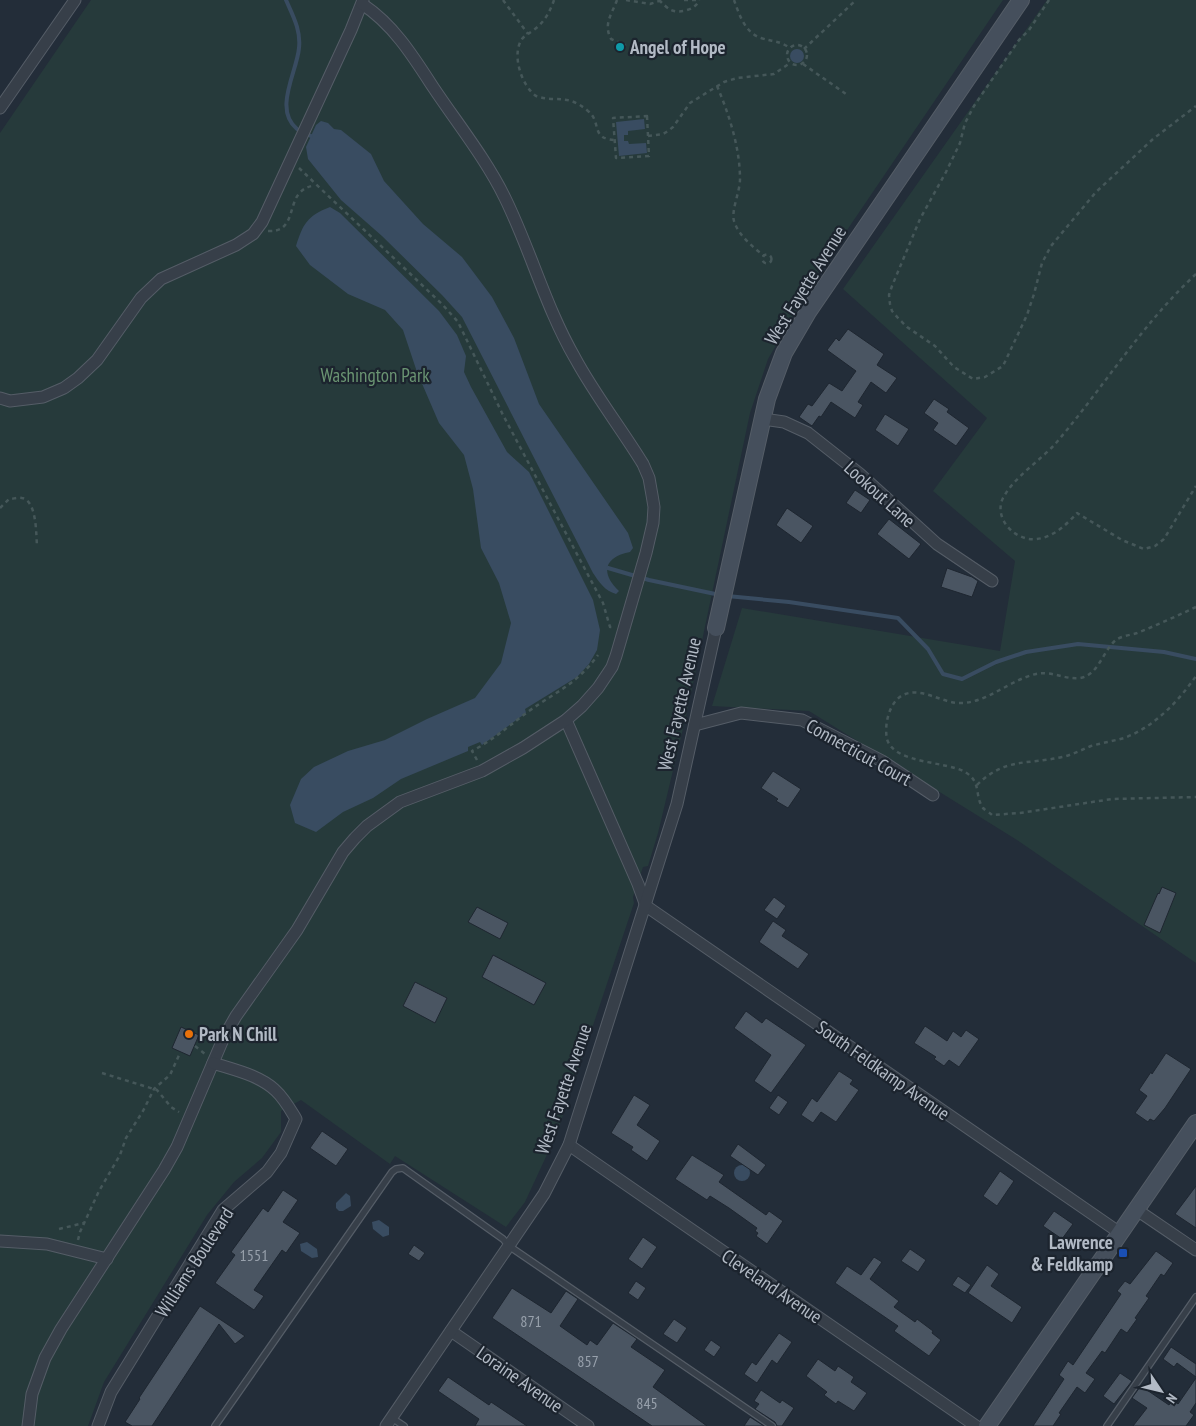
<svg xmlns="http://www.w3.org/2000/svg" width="1196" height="1426" font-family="'PT Sans Narrow',sans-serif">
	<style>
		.green { fill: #263a3b }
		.water { fill: #394c61 }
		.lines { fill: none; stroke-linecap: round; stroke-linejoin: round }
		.stream { stroke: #394c61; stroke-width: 4 }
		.building { fill: #4a5562; stroke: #1e2630 }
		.lane-casing { stroke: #555d67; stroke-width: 8 }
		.street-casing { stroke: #555d67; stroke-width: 13 }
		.secondary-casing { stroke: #555d67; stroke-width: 18 }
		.path { stroke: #455759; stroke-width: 2.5; stroke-dasharray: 4 4; stroke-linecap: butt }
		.lane { stroke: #373f49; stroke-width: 5.5 }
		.street { stroke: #373f49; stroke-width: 11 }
		.secondary { stroke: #454f5c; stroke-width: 16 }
		.culture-dot { fill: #0f9aa8; stroke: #1c242e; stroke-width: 2 }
		.food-dot { fill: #e8710a; stroke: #1c242e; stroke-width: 2 }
		.transit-dot { fill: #1a4fb4; stroke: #1c242e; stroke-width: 2 }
		.labels { text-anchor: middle; stroke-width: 4.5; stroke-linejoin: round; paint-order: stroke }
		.number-label { font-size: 16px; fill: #98a1ac }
		.poi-label { font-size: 19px; font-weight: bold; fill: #b2bac5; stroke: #1c242e; text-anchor: start }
		.street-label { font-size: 19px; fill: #b2bac5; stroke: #1c242e }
		.park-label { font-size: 19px; fill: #6a9472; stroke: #1c242e }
	</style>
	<rect width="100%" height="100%" fill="#232d39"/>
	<g class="green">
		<path d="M91,0h912l-183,270 -52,89 -18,54 -63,299 -29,121 -10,33 -5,1 -10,30 1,6 -77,230 -32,69 -19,25 -111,-71 -5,8 -89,-64 -20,11v21l-19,26 -28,24 -27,33 -103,167 -16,44h-88v-1293z"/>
		<path d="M1047,0h149v963l-179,-123 -208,-129 -97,-5 30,-98 258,43 15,-90 -82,-70 54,-73 -144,-129z"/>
	</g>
	<g class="water">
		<circle cx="797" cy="56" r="7"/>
		<path d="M644,119l1,10 -17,2v4h-4v6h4l1,3 17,-1 1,10 -28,3 -3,-34z"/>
		<path d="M321,121l7,2 6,6 7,1 30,24 13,27 39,43 39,33 30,40 22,41 25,66 89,129 5,15 -3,4c-26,5 -30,21 -11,39l-3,3c-11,-3 -17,-12 -23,-21l-131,-256 -20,-22 -60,-59 -41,-36 -33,-41 -2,-12 10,-22z"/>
		<path d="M330,207l10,6 99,98 18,24 9,21 -2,16 7,15 36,65 22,20 64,128 7,30 -3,20 -8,14 -12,13 -52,32 1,4 -44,32 -2,-3 -12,5v4l-67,28 -28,19 -30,14 -27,20 -21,-9 -5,-18 11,-26 13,-12 34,-16 37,-11 42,-21 48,-21 26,-35 10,-40 -12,-40 -18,-35 -8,-59 -9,-34 -25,-32 -22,-51 -14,-42 -18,-20 -37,-16 -38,-29 -14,-19c7,-22 11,-30 34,-39z"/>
		<circle cx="742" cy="1173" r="8"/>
		<path d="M346,1193l4,3 1,10 -8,5h-4l-3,-3v-5z"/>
		<path d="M379,1220l10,7v8l-6,2 -10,-8 -1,-7z"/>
		<path d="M307,1242l10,7 1,8 -6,1 -11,-7 -1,-7z"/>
	</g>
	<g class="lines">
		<g class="stream">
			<path d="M286,0c7,16 15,30 13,48 -2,24 -26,61 -2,81 4,3 10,5 14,7"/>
			<path d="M608,568l41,12 71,15"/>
			<path d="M727,596l62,6 109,16 30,31 15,25 19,5 34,-17 30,-10 52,-8 86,8 32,7"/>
		</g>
	</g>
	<g class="building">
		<path d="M848,329l36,25 -7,11 20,13 -11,15 -15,-11 -13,20 5,3 -8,13 -24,-16 -10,15 -2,-1 -7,10 -13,-9 9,-13 4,2 17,-23 13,8 14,-20 -29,-21 9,-12 3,3z"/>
		<path d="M934,399l15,10 -2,3 22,16 -13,18 -23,-16 5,-7 -14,-10z"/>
		<path d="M885,414l24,15 -11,17 -23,-16z"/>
		<path d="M855,490l15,10 -9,13 -15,-10z"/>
		<path d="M787,508l26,18 -12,17 -25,-18z"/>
		<path d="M889,519l32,25 -12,15 -32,-25z"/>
		<path d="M947,568l25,9 6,4 -6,16 -31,-10z"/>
		<path d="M773,771l28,18 -13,19 -12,-7 2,-2 -17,-11z"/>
		<path d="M1162,887l14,6 -16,40 -16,-8 14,-32 1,1z"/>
		<path d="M774,897l12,9 -9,13 -13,-9z"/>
		<path d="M477,907l31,16 -8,16 -32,-17z"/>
		<path d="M773,921l13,9 -4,6 27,18 -11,15 -39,-27z"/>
		<path d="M493,955l53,28 -12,22 -52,-28z"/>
		<path d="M415,982l32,16 -12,25 -32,-17z"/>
		<path d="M746,1011l16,12 4,-5 40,27 -35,48 -17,-12 17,-26 -37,-27z"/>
		<path d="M925,1026l22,15 6,-10 8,6 5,-7 13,9 -20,28 -10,-7 -5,6 -10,-7 2,-2 -22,-14z"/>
		<path d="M181,1027l18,8 -9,21 -18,-8z"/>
		<path d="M1166,1053l25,16 -26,39 -11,13 -4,-2 -2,3 -13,-9 12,-17 -8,-6 12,-18 1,2z"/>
		<path d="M839,1071l14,9 -3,4 9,6 -23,32 -15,-10 -8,11 -12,-8 11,-17 5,4z"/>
		<path d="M634,1095l16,10 -13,20 23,16 -13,20 -16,-11 2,-3 -22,-14z"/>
		<path d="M778,1095l10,7 -9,13 -10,-7z"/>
		<path d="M322,1131l26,18 -12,17 -26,-18z"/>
		<path d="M738,1144l28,21 -8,10 -28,-19z"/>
		<path d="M692,1155l32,20 -5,7 47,33 3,-4 14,10 -16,23 -11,-8 2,-3 -3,-2 2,-3 -28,-20 -19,-12 -3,4 -32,-21z"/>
		<path d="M1000,1171l14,10 -17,25 -14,-10z"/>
		<path d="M1196,1186v42l-21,-14z"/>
		<path d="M283,1190l15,10 -15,22 17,11 -14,20 -4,-3 -28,40 10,6 -10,14 -39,-27 20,-28 -4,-3 32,-44 5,4z"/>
		<path d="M1054,1211l19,13 -11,15 -19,-13z"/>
		<path d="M643,1237l14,10 -15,22 -14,-10z"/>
		<path d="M414,1245l11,8 -6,8 -11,-7z"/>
		<path d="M910,1249l16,11 -8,12 -17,-11z"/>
		<path d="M1156,1251l17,12 -9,13 -3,-2 -15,22 3,2 -14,20 2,1 -10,14 -6,-4 -16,24 -3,-2 -16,22 9,6 -10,14 -8,-6 -18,26 2,1 -8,12h-20l31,-47 -5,-4 9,-14 5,4 48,-71 -4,-3 8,-10 5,3z"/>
		<path d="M874,1257l8,5 -12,17 29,22 -5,6 21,15 2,-3 16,12 -1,2 9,7 -12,16 -35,-25 4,-5 -63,-43 12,-17 14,9z"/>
		<path d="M987,1265l12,9 -8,12 31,21 -10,16 -44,-30z"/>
		<path d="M958,1276l13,9 -6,8 -13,-8z"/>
		<path d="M636,1281l10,7 -8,12 -10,-7z"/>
		<path d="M512,1288l39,25 15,-22 12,8 -18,27 27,19 3,-5 7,5 16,-22 24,16 -6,8 34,23 -12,17 54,39h-55l-160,-108z"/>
		<path d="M200,1306l45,30 -10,8 -16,-20 -67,102h-20l-7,-4 15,-23 -1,-1z"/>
		<path d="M674,1319l13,9 -10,15 -14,-9z"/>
		<path d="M779,1333l13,9 -15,22 -5,-4 -15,23 -13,-9 8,-12 4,3z"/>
		<path d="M711,1340l10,7 -7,10 -10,-7z"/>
		<path d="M1171,1347l25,17v13l-19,-14 -3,4 -11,-8z"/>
		<path d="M818,1359l17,12 3,-5 16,11 -3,5 16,11 -13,18 -16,-10 -2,3 -12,-9 3,-3 -21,-16z"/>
		<path d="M1120,1373l12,8 -18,23 -11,-8z"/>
		<path d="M448,1377l41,28 2,-3 36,24h-52l4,-7 -41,-28z"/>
		<path d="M1196,1378v25l-6,9 4,3 -8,11h-53l14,-18 -15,-10 8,-11 1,-1 28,19 4,-5 5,4z"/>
		<path d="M761,1390l19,13 2,-3 12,8 -12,18h-5l-2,-4 -20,-13 4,-5 -5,-3z"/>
		<path d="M750,1417l14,9h-20z"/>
	</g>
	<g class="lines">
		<defs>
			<g id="lane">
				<path d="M392,1418l12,8"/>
				<path d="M215,1426l177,-254 4,-3 7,-1 100,71 6,7 263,180"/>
				<path d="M1107,1426l89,-129"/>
			</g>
			<g id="street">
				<path d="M0,108l75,-108"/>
				<path d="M0,398l10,3 33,-4 21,-9 14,-10 19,-18 44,-62 20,-19 75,-34 17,-11 9,-12 89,-192 12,-30"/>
				<path d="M763,419l21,3 24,11 52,41 77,70 55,37"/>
				<path d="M566,720l72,164 8,22"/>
				<path d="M695,725l46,-12 61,7 80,41 51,34"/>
				<path d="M646,906l474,327"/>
				<path d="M569,1145l407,281"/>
				<path d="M1137,1210l59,40"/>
				<path d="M0,1241l47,3 60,15"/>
				<path d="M451,1331l137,95"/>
				<path d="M28,1426l4,-32 13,-36 16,-29 103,-159 13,-23 47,-110 12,-21 61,-86 46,-78 12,-14 12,-12 33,-24 82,-31 41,-23 43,-28 16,-14 16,-18 14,-21 4,-11 30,-103 7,-30 1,-16 -2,-12 -3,-17 -6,-14c-22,-36 -48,-69 -68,-106 -29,-50 -44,-107 -70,-160 -19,-39 -48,-75 -72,-111 -20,-31 -40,-63 -71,-83"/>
				<path d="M98,1426l13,-34 112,-182 44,-38 14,-19 15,-34c-6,-10 -12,-21 -21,-29 -16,-15 -41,-20 -62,-27"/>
				<path d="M386,1426l158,-232 25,-49 108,-341 39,-176"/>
			</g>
			<g id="secondary">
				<path d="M716,628l51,-229 17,-46 24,-41 213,-312"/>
				<path d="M987,1426l209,-303"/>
			</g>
		</defs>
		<use href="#lane" class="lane-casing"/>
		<use href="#street" class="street-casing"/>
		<use href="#secondary" class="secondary-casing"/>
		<g class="path">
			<path d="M503,0l25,34"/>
			<path d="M554,0c-4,12 -10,22 -19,29 -5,4 -10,6 -13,10 -11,16 0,47 14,57 21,7 31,-3 52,15 14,11 2,28 27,29"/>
			<path d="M617,0c-5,14 -14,24 -6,39l14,6 -1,5 -3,1"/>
			<path d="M626,0l24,4 12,-4"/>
			<path d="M659,0c4,4 8,8 12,10 9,4 26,-1 28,-10"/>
			<path d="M684,0h15"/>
			<path d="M734,0c5,14 11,33 27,38 12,4 17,2 29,10"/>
			<path d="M1049,0l-20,30 -10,10 -45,66 -9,17 -5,20 -14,29 -26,47 -28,67 -3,9 1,9 2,7 6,7 9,9 28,19 19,21 19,12 12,-2 18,-11 24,-51 7,-21 8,-31 9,-17 45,-54 57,-53 43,-33"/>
			<circle cx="797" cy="55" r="10"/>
			<path d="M804,49l52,-49"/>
			<path d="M803,64l43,30"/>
			<path d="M717,86c12,28 23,62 23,93 0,13 -9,31 -6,42 4,14 19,26 30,35"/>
			<path d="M647,116l2,40 -33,2 -3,-40z"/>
			<path d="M648,136l15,-2 5,-3 5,-4 17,-24 34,-21 13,-4 37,-4 16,-11"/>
			<path d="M299,168l143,136 16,18 45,93 100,188 7,24h2"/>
			<path d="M268,231c25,2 21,-24 30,-36 5,-7 10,-8 17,-10"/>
			<circle cx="767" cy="259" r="4.5"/>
			<path d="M1196,274c-54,50 -93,114 -140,169 -16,18 -42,34 -53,55 -10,20 12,44 34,41 17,-2 30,-15 40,-26l45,27 22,9 11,-3 9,-7 32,-53"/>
			<path d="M0,508l9,-9c4,0 9,-2 13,-1 15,3 14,36 15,48"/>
			<path d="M1196,607c-19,9 -39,18 -59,26 -6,2 -16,3 -21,7 -13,10 -17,35 -36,38 -17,2 -29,-9 -48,-3 -24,7 -45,27 -70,28 -20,1 -40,-17 -59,-8 -14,7 -19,30 -16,44 7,25 59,22 78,33 17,10 9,23 18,36 2,2 7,5 9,7l28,-2 92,-14 84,-2"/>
			<path d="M477,760l-5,-9c21,-11 38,-26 57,-40 28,-20 48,-27 69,-56"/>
			<path d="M977,785c28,-28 51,-20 85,-28 10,-2 19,-7 29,-11 11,-3 22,-5 33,-8 30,-11 54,-36 72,-62"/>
			<path d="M195,1046l10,8"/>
			<path d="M102,1073l55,17 14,17 8,5"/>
			<path d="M59,1229l25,-6"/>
			<path d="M78,1240l2,-8 19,-41 21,-36 6,-17 17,-27 11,-22 16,-14 10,-22"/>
		</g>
		<use href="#lane" class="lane"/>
		<use href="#street" class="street"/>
		<use href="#secondary" class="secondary"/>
	</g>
	<circle class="culture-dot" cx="620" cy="47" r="5"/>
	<circle class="food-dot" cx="189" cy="1034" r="5"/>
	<rect class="transit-dot" x="1118" y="1248" width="10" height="10" rx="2.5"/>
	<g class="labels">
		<g class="number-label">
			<text x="254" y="1261">1551</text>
			<text x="531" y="1327">871</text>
			<text x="588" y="1367">857</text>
			<text x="647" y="1409">845</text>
		</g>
		<g class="poi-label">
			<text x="630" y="54">Angel of Hope</text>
			<text x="199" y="1041">Park N Chill</text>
			<text x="1113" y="1249" text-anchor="end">Lawrence<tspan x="1113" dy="22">&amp; Feldkamp</tspan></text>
		</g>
		<g class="street-label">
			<text transform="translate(805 285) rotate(-58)" y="7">West Fayette Avenue</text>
			<text transform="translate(880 494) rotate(42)" y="7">Lookout Lane</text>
			<text transform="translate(679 704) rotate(-77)" y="7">West Fayette Avenue</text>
			<text transform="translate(859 752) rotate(29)" y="7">Connecticut Court</text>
			<text transform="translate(883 1070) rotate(35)" y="7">South Feldkamp Avenue</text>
			<text transform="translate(563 1089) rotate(-71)" y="7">West Fayette Avenue</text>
			<text transform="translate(194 1262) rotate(-57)" y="7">Williams Boulevard</text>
			<text transform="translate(772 1286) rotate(34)" y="7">Cleveland Avenue</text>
			<text transform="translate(520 1379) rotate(35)" y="7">Loraine Avenue</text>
		</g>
		<g class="park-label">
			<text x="375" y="382">Washington Park</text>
		</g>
	</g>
	<g transform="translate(1161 1391) rotate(125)" stroke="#1c242e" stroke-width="4" paint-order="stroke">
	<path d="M0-4L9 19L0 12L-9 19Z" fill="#b2bac5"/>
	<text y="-8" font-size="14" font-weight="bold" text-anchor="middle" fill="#b2bac5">N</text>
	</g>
</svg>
